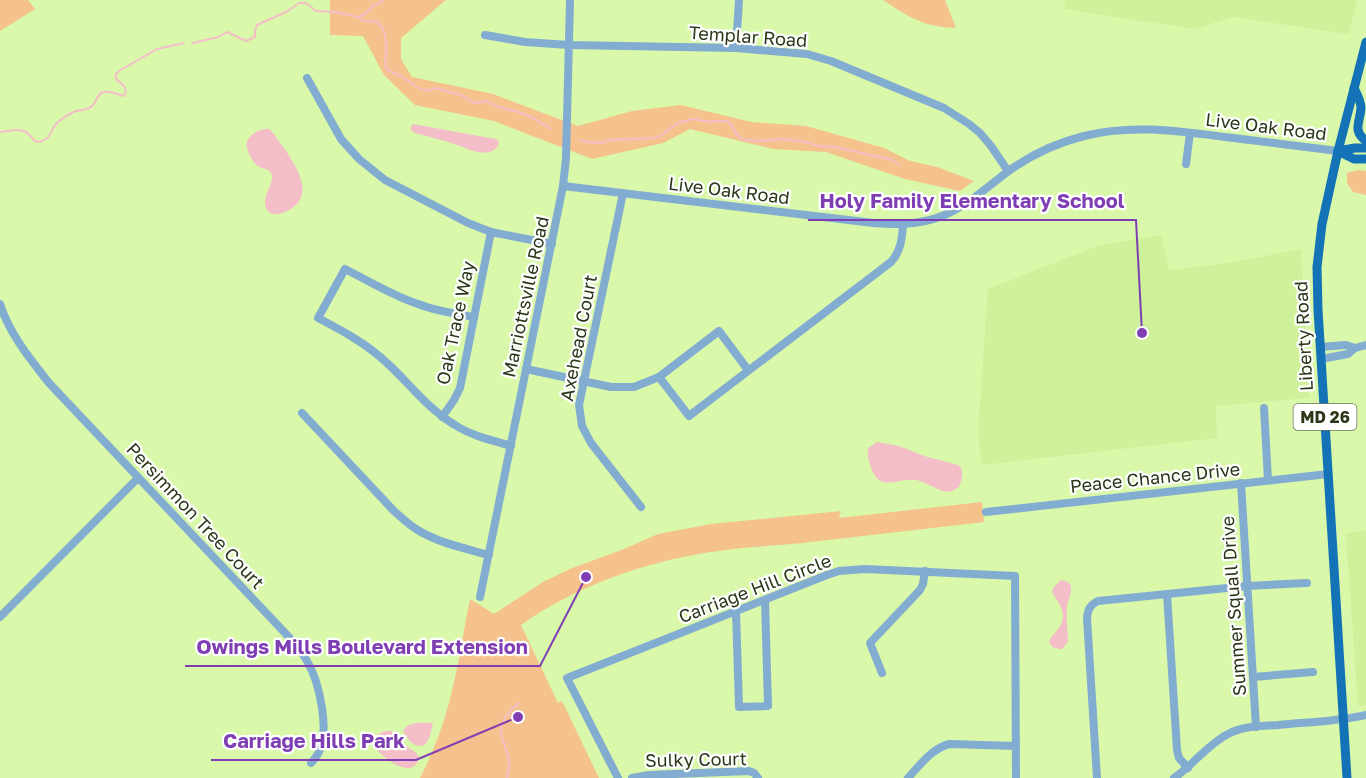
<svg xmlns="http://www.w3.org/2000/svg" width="1366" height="778" font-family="'Golos Text',sans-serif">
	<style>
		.built { fill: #cff19b }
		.green { fill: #f5c18d }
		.water { fill: #f3bec8 }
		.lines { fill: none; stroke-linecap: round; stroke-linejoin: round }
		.stream { stroke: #f3bec8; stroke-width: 2 }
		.minor { stroke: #83acd1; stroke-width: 8 }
		.major { stroke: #1473b6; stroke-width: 9 }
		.labels { text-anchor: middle; stroke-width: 4.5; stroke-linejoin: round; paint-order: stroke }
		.shield { fill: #fff; stroke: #6b735d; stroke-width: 1.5 }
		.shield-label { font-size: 16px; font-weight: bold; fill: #2b3718 }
		.street-label { font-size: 18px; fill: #2b3718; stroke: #fff }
		.leader { fill: none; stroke: #7f3eb3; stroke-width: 2 }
		.callout-dot { fill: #7f3eb3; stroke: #fff; stroke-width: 2 }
		.callout-label { font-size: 20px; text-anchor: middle; font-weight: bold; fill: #7f3eb3; stroke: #fff; stroke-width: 4.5; stroke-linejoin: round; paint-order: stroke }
	</style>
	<rect width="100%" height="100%" fill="#d9f8aa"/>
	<g class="built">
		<path d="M1065,0h292l-8,34 -116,-17 -39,12 -130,-20z"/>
		<path d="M1161,235l8,35 60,-7 72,-14 8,149 -93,8 1,32 -235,27 -4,-33 10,-143 112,-44z"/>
		<path d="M1366,530v175l-8,1 -12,-172z"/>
	</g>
	<g class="green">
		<path d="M0,0h28l7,9 -35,22z"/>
		<path d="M330,0h116l-45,38v21l11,18 81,17 85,32 54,-15 49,-6 70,17 55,4 78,22 26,13 27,6 37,14 -14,10 -55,-12 -79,-27 -53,-3 -83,-20 -27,14 -71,16 -98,-38 -79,-16 -31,-30 -21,-39 -33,-1z"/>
		<path d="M883,0h62l11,28c-8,-1 -16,-1 -24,-3 -18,-4 -34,-15 -49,-25z"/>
		<path d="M1358,170l8,1v24l-13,-3 -6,-9v-10z"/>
		<path d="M982,502l2,20c-60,7 -121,14 -182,21 -30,3 -61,4 -91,9 -67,10 -135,34 -190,73l37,78 4,-2 37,77h-179c15,-29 26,-60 33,-92 7,-28 11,-58 17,-87l24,15 49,-32 27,-13 54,-20 34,-15 53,-10 130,-13 -2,7z"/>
	</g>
	<g class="water">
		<path d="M413,124l77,14 7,1 2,4c-2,5 -5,8 -10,9 -12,3 -22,-4 -32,-7 -14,-5 -28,-8 -42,-12l-4,-3v-3z"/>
		<path d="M265,129h4l4,4c14,20 50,61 14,78 -5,3 -13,5 -18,1 -11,-11 4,-25 3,-36 -1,-8 -8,-6 -14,-10 -4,-2 -8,-10 -10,-15 -6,-11 7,-21 17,-22z"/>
		<path d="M877,442l22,4 25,10 34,9c7,6 4,13 1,22l-7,4 -5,1c-11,-2 -20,-10 -31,-12 -20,-3 -36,14 -45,-13 -2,-6 -4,-12 -3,-19z"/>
		<path d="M1061,580c18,2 7,18 6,27 -1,12 1,24 1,35l-6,7c-6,0 -11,-1 -13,-8 3,-5 6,-8 9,-12 11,-14 2,-24 -6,-37l1,-4z"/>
		<path d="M431,723l2,2c-2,5 -4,17 -9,20 -9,5 -18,-8 -21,-14 6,-10 18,-8 28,-8z"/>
		<path d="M386,731h6c4,5 8,10 13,15 4,2 10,5 12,8 3,4 2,5 0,9 -10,15 -36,-7 -44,-18 -1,-8 5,-12 13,-14z"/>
	</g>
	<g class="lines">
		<g class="stream">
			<path d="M358,17c6,4 10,6 18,4 15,12 8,29 10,47 5,5 12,6 18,10 11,7 18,17 31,10l26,7 14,8 12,-2c13,10 28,8 42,15 8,4 15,9 22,13"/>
			<path d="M193,43l25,-6 9,-5 19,9 9,-4v-6l2,-6 31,-14 11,-8h7l10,8 19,1 23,5 6,-2 9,-9 7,-3 3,-3"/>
			<path d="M0,132c8,0 20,-5 27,1 6,4 6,11 15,8 8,-2 9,-11 14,-17 5,-5 13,-10 20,-13 6,-2 12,0 17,-6 4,-4 5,-13 11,-13 6,-1 13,2 19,4l2,-2 1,-3 -2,-5 -8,-7v-5l3,-3 38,-22 27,-6"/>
			<path d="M580,140l7,2 15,1 9,-3 45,-2 7,-4 15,-11 15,-4 17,3 7,-1h10l5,5 3,6 5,6 6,2 11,1 26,-2 22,3 14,4 16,1 57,13 8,5"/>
			<path d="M507,778c11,-35 -27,-43 12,-75"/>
		</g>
		<g class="minor">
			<path d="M485,35l40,7 44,3 167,3 71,6 24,7 113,47 25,16 11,9 11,13 17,25"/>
			<path d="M736,48l3,-48"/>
			<path d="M307,78l34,61 18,20 26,21 83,43 23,9 61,12"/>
			<path d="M1186,164l4,-31"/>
			<path d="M563,186l302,36c26,3 52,4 77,-6 24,-9 44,-28 64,-43 24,-18 50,-30 78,-37 47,-12 94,-5 141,1 38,5 75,9 113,14"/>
			<path d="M623,193l-44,212 3,21 9,17 50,64"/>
			<path d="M0,304c9,29 30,55 49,79l238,252c7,8 15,16 20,26 12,20 23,68 12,91 -2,4 -5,8 -8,11"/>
			<path d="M474,317c-18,-3 -38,-6 -56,-13 -25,-8 -49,-23 -73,-35l-27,49c25,13 49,26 69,45 23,21 41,46 68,62 17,11 37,15 56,21"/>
			<path d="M1320,347l26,-2 9,3"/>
			<path d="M1321,359l27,-5 7,-6 11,-3"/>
			<path d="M526,369l85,18h23l25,-10 60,-46 29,39"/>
			<path d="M659,377l30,39 202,-154c10,-11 11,-23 12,-38"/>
			<path d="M1264,408l4,72"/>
			<path d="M302,413l92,98c7,6 14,13 22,18 22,14 48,19 73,26"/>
			<path d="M442,417l12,-17 6,-12 31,-156"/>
			<path d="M1241,483l15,244"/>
			<path d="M986,512l342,-38"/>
			<path d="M1167,594l10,156 2,8 9,10"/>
			<path d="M480,597l83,-411 3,-28 4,-158"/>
			<path d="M736,611l3,96 29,-1 -3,-106"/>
			<path d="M0,617l138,-139"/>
			<path d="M882,673l-12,-30 50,-53 3,-6 2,-13"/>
			<path d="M1253,677l60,-5"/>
			<path d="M618,778l-51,-100 260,-103 12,-4 26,-2 150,7 1,202"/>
			<path d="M632,778l17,-3 100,-4 5,2 4,5"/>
			<path d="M908,778c12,-13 24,-30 42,-34l66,2"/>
			<path d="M1097,778l-10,-160c1,-9 3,-13 11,-17l149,-15 60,-3"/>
			<path d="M1174,778c19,-13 33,-33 54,-44 15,-8 33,-8 50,-9 29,-3 59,-3 88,-10"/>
		</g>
		<g class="major">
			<path d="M1354,88c3,6 7,13 7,20 -1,15 -9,22 5,33"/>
			<path d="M1338,151l16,8h12"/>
			<path d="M1338,151l17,-3h11"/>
			<path d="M1347,778l-29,-468 -1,-43 5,-43 16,-73 28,-109"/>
		</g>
	</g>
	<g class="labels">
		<rect class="shield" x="1293.5" y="404" width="63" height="26" rx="4.5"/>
		<g class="shield-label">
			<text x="1325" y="423">MD 26</text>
		</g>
		<g class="street-label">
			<text transform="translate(748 37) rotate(4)" y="6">Templar Road</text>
			<text transform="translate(1266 127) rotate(7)" y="6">Live Oak Road</text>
			<text transform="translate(729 191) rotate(7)" y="6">Live Oak Road</text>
			<text transform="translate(526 297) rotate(-78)" y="6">Marriottsville Road</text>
			<text transform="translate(456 323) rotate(-78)" y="6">Oak Trace Way</text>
			<text transform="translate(1304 336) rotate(-93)" y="6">Liberty Road</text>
			<text transform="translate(579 338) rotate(-79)" y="6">Axehead Court</text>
			<text transform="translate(1155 478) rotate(-6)" y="6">Peace Chance Drive</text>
			<text transform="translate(195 516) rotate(47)" y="6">Persimmon Tree Court</text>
			<text transform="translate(755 589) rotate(-21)" y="6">Carriage Hill Circle</text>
			<text transform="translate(1234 606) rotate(-94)" y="6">Summer Squall Drive</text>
			<text transform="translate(696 760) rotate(-1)" y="6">Sulky Court</text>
		</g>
	</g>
	<path class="leader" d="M1142 333L1136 220H808M586 577L540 666H185M518 717L416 760H211"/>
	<g class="callout-dot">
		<circle cx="1142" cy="333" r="6"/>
		<circle cx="586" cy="577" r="6"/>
		<circle cx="518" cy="717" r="6"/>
	</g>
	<g class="callout-label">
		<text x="972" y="208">Holy Family Elementary School</text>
		<text x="362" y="654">Owings Mills Boulevard Extension</text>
		<text x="314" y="748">Carriage Hills Park</text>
	</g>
</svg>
